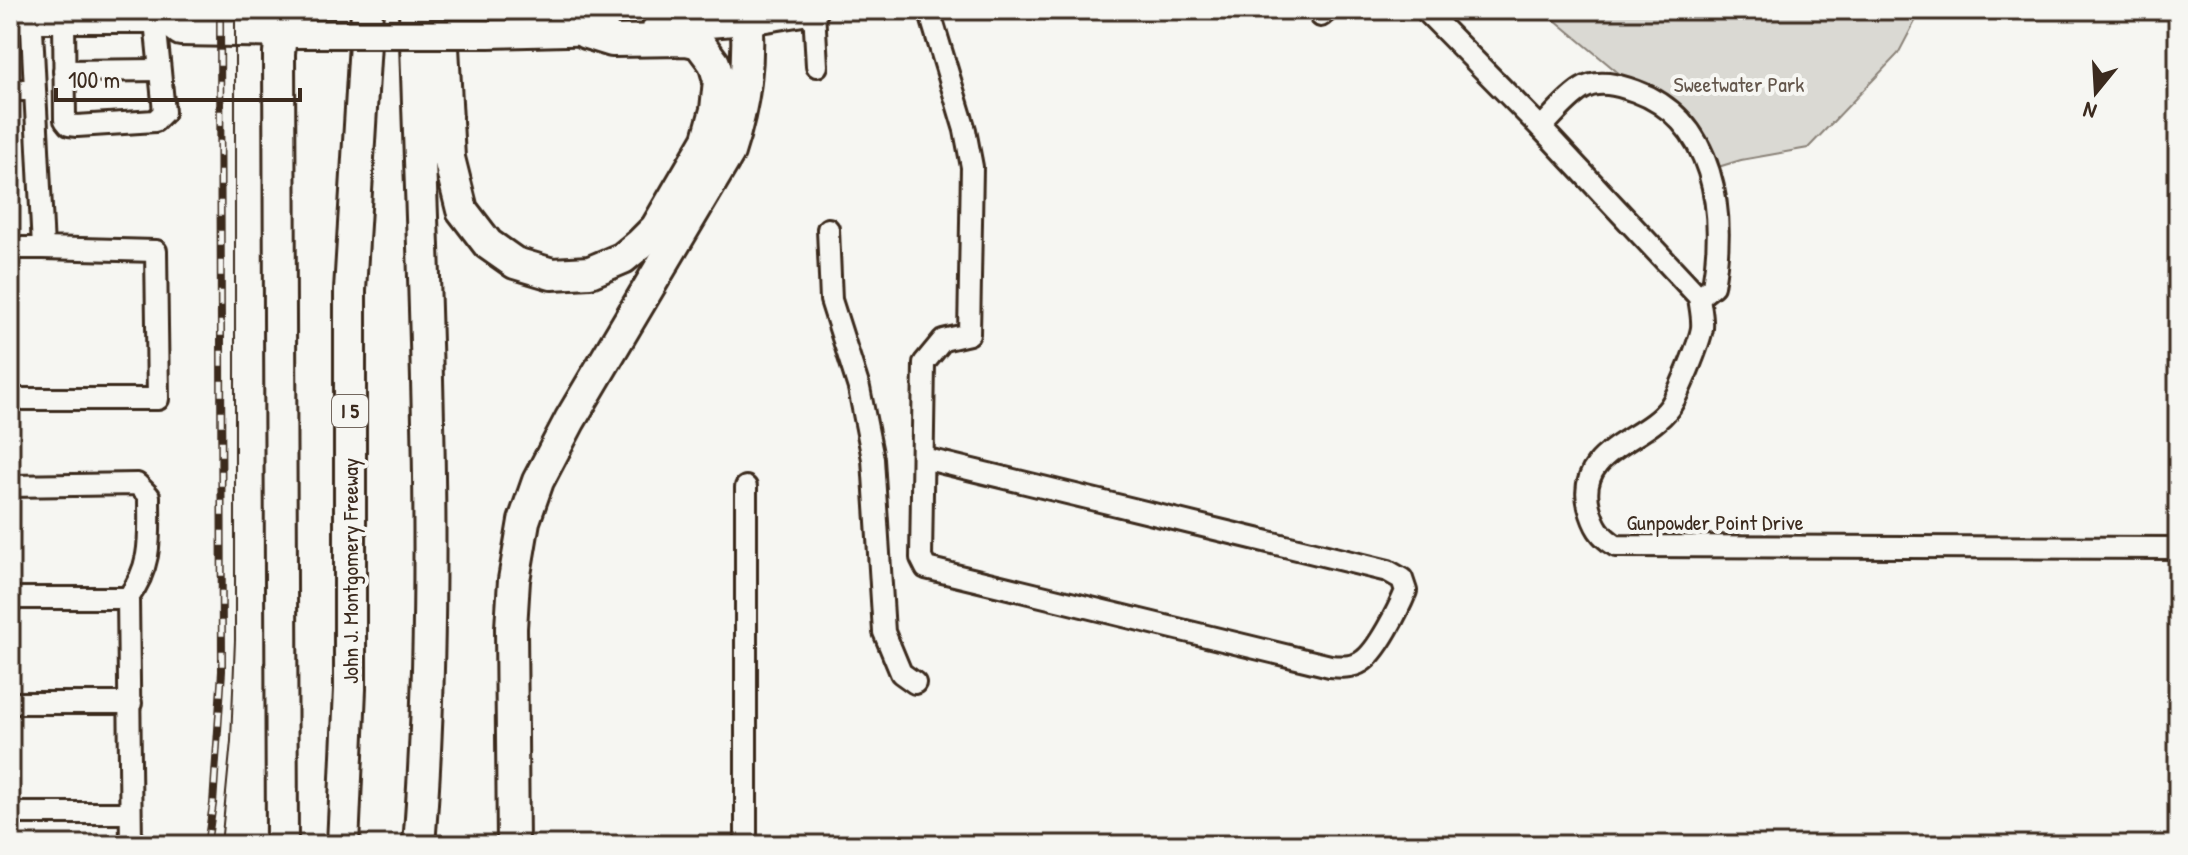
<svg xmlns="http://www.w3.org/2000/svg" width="2188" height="855" font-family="'Patrick Hand',sans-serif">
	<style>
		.green { fill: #dad9d3; stroke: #8a8278; stroke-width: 2 }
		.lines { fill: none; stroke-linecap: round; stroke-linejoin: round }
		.minor-casing { stroke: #3b2a1e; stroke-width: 26 }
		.major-casing { stroke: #3b2a1e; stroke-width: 32 }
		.highway-casing { stroke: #3b2a1e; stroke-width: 36 }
		.minor { stroke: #f6f6f2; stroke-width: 20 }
		.major { stroke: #f6f6f2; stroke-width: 26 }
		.highway { stroke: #f6f6f2; stroke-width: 30 }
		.tram { stroke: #3b2a1e; stroke-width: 2 }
		.rail-casing { stroke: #3b2a1e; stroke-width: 8 }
		.rail { stroke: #f6f6f2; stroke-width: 5; stroke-dasharray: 15; stroke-linecap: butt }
		.major-bridge-casing { stroke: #3b2a1e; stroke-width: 32; stroke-linecap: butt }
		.major-bridge { stroke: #f6f6f2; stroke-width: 26 }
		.labels { text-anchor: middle; stroke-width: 8; stroke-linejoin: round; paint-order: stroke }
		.shield { fill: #f6f6f2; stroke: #73675e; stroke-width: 2 }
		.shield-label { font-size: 20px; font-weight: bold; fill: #3b2a1e }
		.park-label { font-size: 22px; fill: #63564b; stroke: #f6f6f2 }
		.street-label { font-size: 22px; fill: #3b2a1e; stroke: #f6f6f2 }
	</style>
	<rect width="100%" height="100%" fill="#f6f6f2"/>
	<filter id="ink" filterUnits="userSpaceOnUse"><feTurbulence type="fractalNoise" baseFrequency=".0125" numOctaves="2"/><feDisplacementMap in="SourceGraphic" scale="16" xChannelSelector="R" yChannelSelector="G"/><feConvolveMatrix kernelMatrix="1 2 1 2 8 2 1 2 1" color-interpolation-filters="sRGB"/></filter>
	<g filter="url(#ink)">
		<path class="green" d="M1543,10h378l-23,44 -90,94 -67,12 -23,7 -97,-92z"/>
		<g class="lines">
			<defs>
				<g id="minor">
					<path d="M814,10l3,56"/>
					<path d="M1425,10l116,118 158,169c1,9 4,21 3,31 -2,14 -24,68 -33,80 -25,34 -94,42 -80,99 5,19 11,29 27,39l562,2"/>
					<path d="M1321,16l7,-6"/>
					<path d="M64,19l1,101 4,5 8,1 78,-5 9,-9 -10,-102"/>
					<path d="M64,71l95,-1"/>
					<path d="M10,90h24"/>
					<path d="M1541,128c13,-13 26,-30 41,-39 16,-10 36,-4 53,2 80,29 91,121 78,195l-14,11"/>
					<path d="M828,229l3,71 28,88 14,71 11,173 17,41 14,10"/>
					<path d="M10,248h33"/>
					<path d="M10,399h148l-2,-148 -113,-3 -12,-238"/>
					<path d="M923,458l465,113 14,8 4,12c-7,17 -29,62 -45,71 -9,6 -21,5 -31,4l-404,-98 -5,-10 3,-195 19,-23 26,-6 3,-167 -7,-37 -36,-120"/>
					<path d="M10,486l127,-2 12,12c0,41 4,68 -21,102l3,247"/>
					<path d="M746,487v358"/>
					<path d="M10,598h118"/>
					<path d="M10,703h121"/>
					<path d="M10,813h120"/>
				</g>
				<g id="major">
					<path d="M10,19h153l17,13 118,2"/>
					<path d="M656,28l91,-7 68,-11"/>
					<path d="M488,34l117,-3"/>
				</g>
				<g id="highway">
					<path d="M415,10c8,278 26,558 4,835"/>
					<path d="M441,10l8,148 13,52 26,34 27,19 37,11 38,-2 33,-14 17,-14 16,-16 52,-89 8,-29 3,-30 -5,-17 -15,-20 -13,-3 -74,1 -26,-8"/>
					<path d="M282,845l-3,-792 5,-43"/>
					<path d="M343,845l7,-156v-399l17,-280"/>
					<path d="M513,845l-2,-217 3,-48 10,-59 14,-40 32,-61 159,-268c16,-49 21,-91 17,-142"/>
				</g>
			</defs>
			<use href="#minor" class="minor-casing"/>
			<use href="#major" class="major-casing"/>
			<use href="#highway" class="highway-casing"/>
			<use href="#minor" class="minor"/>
			<use href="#major" class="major"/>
			<use href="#highway" class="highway"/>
			<path class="tram" d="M221,845l10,-104 4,-101v-630"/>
			<defs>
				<path id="rail" d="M207,845l6,-41 9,-133 -2,-661"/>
			</defs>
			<use href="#rail" class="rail-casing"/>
			<use href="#rail" class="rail"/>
			<defs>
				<path id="major-bridge" d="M298,34h190"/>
			</defs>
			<use href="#major-bridge" class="major-bridge-casing"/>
			<use href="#major-bridge" class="major-bridge"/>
		</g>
	</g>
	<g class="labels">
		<rect class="shield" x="332" y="395" width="36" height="32" rx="6"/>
		<g class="shield-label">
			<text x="350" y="418">I 5</text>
		</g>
		<g class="park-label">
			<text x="1739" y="92">Sweetwater Park</text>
		</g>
		<g class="street-label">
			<text x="1715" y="530">Gunpowder Point Drive</text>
			<text transform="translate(350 571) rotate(-90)" y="8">John J. Montgomery Freeway</text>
		</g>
	</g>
	<rect width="2188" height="855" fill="none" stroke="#f6f6f2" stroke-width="40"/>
	<rect x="20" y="20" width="2148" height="815" fill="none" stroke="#3b2a1e" stroke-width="3" filter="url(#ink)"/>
	<g transform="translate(2096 92) rotate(198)" stroke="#f6f6f2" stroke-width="6" paint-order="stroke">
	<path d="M0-6L14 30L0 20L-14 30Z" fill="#3b2a1e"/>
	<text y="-12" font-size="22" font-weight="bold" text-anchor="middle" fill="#3b2a1e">N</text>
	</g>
	<path d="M56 88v12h244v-12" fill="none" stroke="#3b2a1e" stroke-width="4"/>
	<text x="68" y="88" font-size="24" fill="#3b2a1e" stroke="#f6f6f2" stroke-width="6" paint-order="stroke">100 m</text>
</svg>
